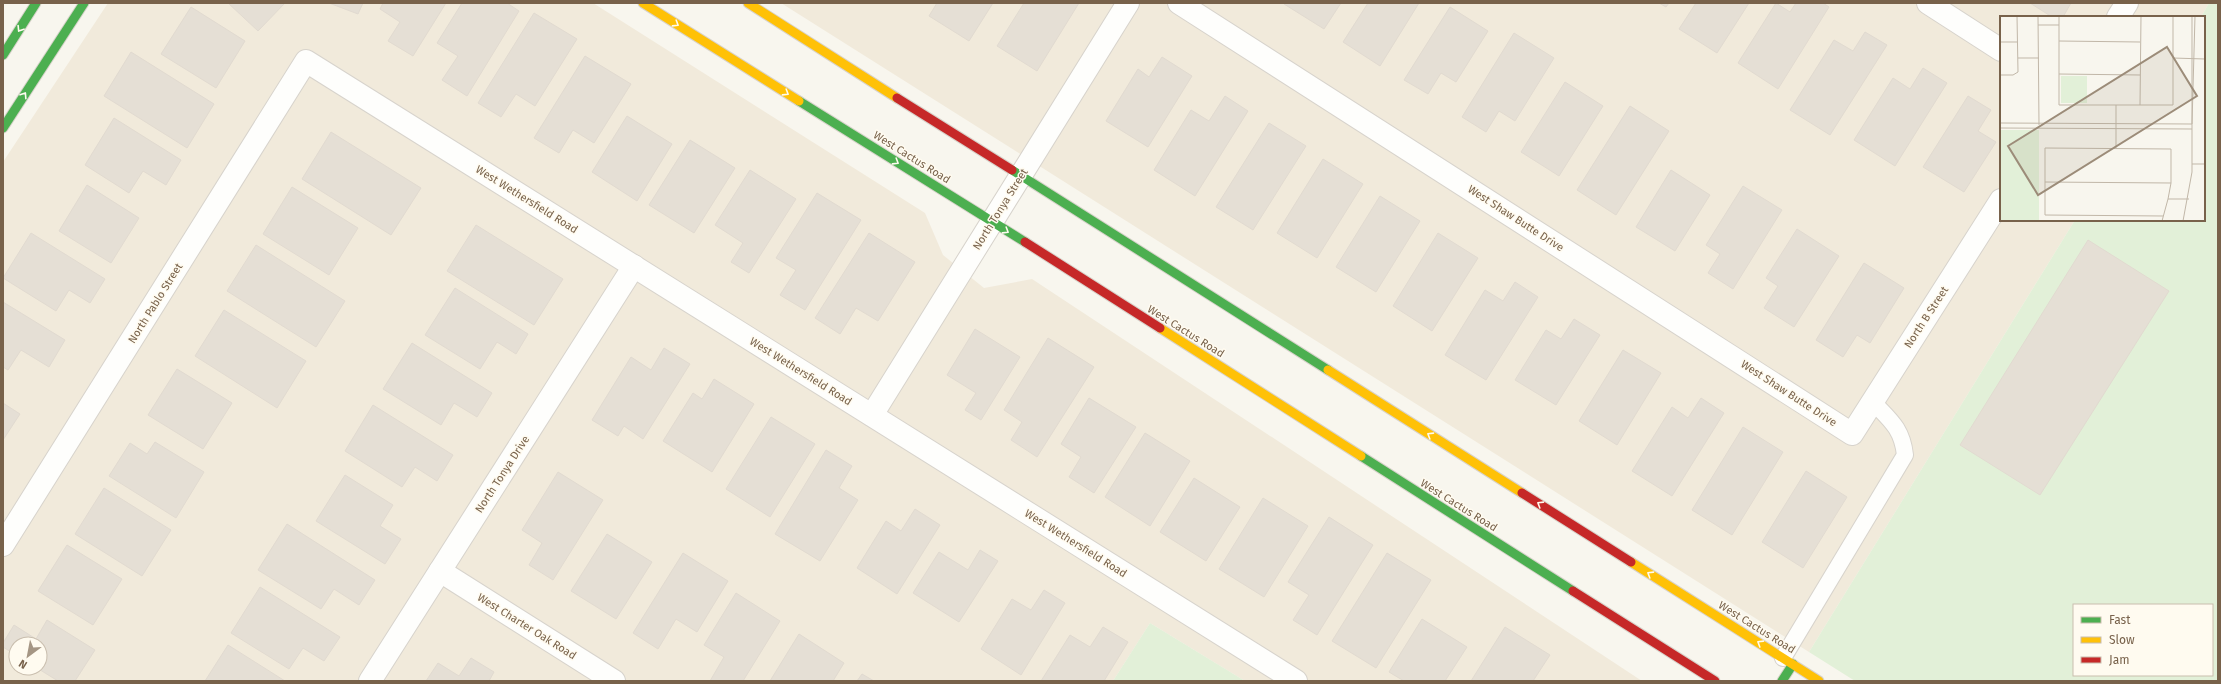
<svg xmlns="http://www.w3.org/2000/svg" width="2221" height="684" font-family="'Fira Sans',sans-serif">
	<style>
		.residential { fill: #f1eadb; fill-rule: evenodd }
		.green { fill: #e2f0d8; fill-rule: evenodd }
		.building { fill: #e5dfd5; stroke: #e1dad0 }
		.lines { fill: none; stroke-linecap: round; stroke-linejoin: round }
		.lane-casing { stroke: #d7d3cc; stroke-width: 18 }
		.street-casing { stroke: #d7d3cc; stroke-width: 24 }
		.fast-casing { stroke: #d8d3cb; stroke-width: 11 }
		.slow-casing { stroke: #d8d3cb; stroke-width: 11 }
		.jam-casing { stroke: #d8d3cb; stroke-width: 11 }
		.lane { stroke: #fefefc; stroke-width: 16 }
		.street { stroke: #fefefc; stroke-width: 22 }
		.fast { stroke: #4caf50; stroke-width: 9 }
		.slow { stroke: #ffc107; stroke-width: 9 }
		.jam { stroke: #c62828; stroke-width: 9 }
		.oneway { stroke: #fffbf0 }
		.labels { text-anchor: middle; stroke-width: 3; stroke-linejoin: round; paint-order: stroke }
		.street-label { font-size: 11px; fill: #78624b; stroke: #fffbf0 }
		.inset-road { fill: none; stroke: #c1b7a8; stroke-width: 1 }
		.view { fill: #9c8c79; fill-opacity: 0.15; stroke: #9c8c79; stroke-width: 2 }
		.inset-edge { fill: none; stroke: #78624b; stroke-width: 2 }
	</style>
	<rect width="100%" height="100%" fill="#f8f6ee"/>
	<g class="residential">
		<path d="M108,3h485l332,210 18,42 41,33 48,-9 610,402h-397l-95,-58 -37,58h-1110v-519zM16,644h24v24h-24z"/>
		<path d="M781,3h1428l-8,14h-200v203h74l-266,432z"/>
	</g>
	<g class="green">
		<path d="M2209,3h9v678h-363l-46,-29 266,-432h129v-203h-3zM2074,605h138v70h-138z"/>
		<path d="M1150,623l95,58h-132z"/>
	</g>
	<g class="building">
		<path d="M228,3h57l-27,28z"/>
		<path d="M329,3h34l-5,11z"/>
		<path d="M383,3h63l-33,53 -25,-15 12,-19 -20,-13z"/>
		<path d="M462,3h45l12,8 -52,85 -25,-16 16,-24 -21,-13z"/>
		<path d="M937,3h56l-24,38 -40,-25z"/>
		<path d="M1024,3h55l-42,68 -40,-25z"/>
		<path d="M1285,3h56l-17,26 -40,-25z"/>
		<path d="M1368,3h51l-39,63 -37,-24z"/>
		<path d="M1659,3h10l-3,4z"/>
		<path d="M1696,3h53l-32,50 -38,-24z"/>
		<path d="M1776,3l14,9 6,-9h27l6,4 -51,82 -40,-26z"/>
		<path d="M2030,3h41l-8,14h-11z"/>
		<path d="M191,7l54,34 -29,47 -55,-34z"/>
		<path d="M1450,7l38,24 -32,51 -15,-9 -13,21 -24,-14z"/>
		<path d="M534,13l43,26 -42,67 -19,-12 -15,23 -23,-14z"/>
		<path d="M1865,32l22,13 -57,90 -40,-25 44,-70 19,11z"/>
		<path d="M1514,33l40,25 -39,63 -16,-10 -13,21 -24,-15z"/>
		<path d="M131,52l83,52 -27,44 -83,-52z"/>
		<path d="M585,56l46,28 -37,59 -21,-13 -14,23 -25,-15z"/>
		<path d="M1162,57l30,19 -44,71 -42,-26 32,-52 11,8z"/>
		<path d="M1923,68l24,15 -52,83 -41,-26 39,-62 17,11z"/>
		<path d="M1565,82l38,24 -44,70 -38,-24z"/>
		<path d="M1225,96l23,15 -53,85 -41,-26 37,-60 18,11z"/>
		<path d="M1968,96l23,14 -13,21 18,11 -32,50 -41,-25z"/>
		<path d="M1630,106l39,25 -53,84 -39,-25z"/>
		<path d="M627,116l45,28 -35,57 -45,-29z"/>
		<path d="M114,118l67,42 -15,25 -23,-14 -14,22 -44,-28z"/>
		<path d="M1269,123l37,23 -53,84 -37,-23z"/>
		<path d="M331,132l90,56 -30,47 -89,-56z"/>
		<path d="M690,140l45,28 -41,65 -45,-28z"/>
		<path d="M1323,159l40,25 -46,74 -40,-25z"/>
		<path d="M750,170l46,29 -47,74 -18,-11 12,-19 -28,-18z"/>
		<path d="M1671,170l39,25 -35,56 -39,-24z"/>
		<path d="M87,185l52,33 -28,45 -52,-32z"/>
		<path d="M1743,186l39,24 -49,79 -25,-16 12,-19 -14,-9z"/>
		<path d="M292,187l66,41 -29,47 -66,-41z"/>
		<path d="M817,193l44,27 -56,90 -25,-15 16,-25 -20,-12z"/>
		<path d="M1380,196l40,25 -44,71 -40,-25z"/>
		<path d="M476,225l87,54 -29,46 -87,-54z"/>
		<path d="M1797,229l42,27 -45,71 -30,-19 14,-22 -12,-8z"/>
		<path d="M31,233l74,46 -15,24 -21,-13 -13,21 -53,-33z"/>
		<path d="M869,233l46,29 -37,59 -22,-13 -16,26 -25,-16z"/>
		<path d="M1438,233l40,25 -46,73 -39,-25z"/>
		<path d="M2088,240l81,51 -129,204 -80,-50z"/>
		<path d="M256,245l89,56 -29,46 -89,-56z"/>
		<path d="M1864,263l40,25 -34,55 -13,-8 -14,22 -27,-17z"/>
		<path d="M1515,282l23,15 -52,83 -41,-25 40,-65 18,11z"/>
		<path d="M455,288l73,46 -12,20 -19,-12 -17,27 -55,-34z"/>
		<path d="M3,302l62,38 -16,27 -28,-17 -13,20 -5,-3z"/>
		<path d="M224,310l82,51 -29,47 -82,-52z"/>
		<path d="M1574,319l26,16 -44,70 -41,-25 31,-50 15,9z"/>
		<path d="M975,329l45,28 -39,63 -16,-10 11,-17 -29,-18z"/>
		<path d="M1048,338l46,29 -57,90 -26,-17 11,-18 -18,-12z"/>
		<path d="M412,343l80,50 -15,24 -23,-14 -13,22 -58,-36z"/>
		<path d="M664,348l26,16 -47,75 -19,-13 -6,10 -26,-16 39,-63 20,13z"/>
		<path d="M1623,350l38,23 -44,72 -38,-24z"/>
		<path d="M177,369l55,34 -29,46 -55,-34z"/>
		<path d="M714,379l40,25 -42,68 -49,-31 30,-48 9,6z"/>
		<path d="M1089,398l47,29 -42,66 -25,-16 12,-20 -20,-13z"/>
		<path d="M1701,398l23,15 -52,83 -40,-25 40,-64 16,11z"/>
		<path d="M3,403l17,11 -17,26z"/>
		<path d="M373,405l80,50 -16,26 -22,-14 -13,20 -57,-36z"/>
		<path d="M771,417l44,27 -45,73 -44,-28z"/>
		<path d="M1743,427l40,25 -51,83 -40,-25z"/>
		<path d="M1145,433l45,28 -40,65 -45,-29z"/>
		<path d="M155,442l49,30 -28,46 -67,-42 21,-33 17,11z"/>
		<path d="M826,450l26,16 -13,22 19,12 -38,61 -45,-27z"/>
		<path d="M1806,471l41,26 -44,71 -41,-26z"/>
		<path d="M558,472l45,28 -50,80 -24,-15 13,-22 -20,-13z"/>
		<path d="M345,475l48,30 -13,21 21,13 -16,25 -69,-43z"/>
		<path d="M1194,478l46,29 -34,54 -46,-29z"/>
		<path d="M104,488l67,42 -29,46 -67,-42z"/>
		<path d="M1263,498l45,28 -44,71 -45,-28z"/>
		<path d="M915,509l25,16 -43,69 -40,-26 29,-47 15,10z"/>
		<path d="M1329,517l44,28 -56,90 -24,-15 16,-25 -21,-13z"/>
		<path d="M287,524l88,56 -16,25 -25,-16 -13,20 -63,-39z"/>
		<path d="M607,534l45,28 -36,57 -45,-28z"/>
		<path d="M67,545l55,34 -29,46 -55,-34z"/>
		<path d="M980,550l18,11 -39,61 -46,-29 26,-41 29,18z"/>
		<path d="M683,553l45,28 -31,51 -21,-13 -18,30 -25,-16z"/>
		<path d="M1387,553l44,27 -55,88 -44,-27z"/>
		<path d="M260,587l80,50 -16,24 -21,-13 -14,21 -58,-36z"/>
		<path d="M1044,590l21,13 -44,72 -40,-26 31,-50 19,11z"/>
		<path d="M736,593l44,28 -37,60h-33l14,-24 -20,-12z"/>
		<path d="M1422,619l45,28 -22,34h-41l-15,-9z"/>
		<path d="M47,620l48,30 -20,31h-17l-21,-13h3v-24h-24v11l-13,-8v-4l11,-18 22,14z"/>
		<path d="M1103,627l25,15 -24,39h-63l29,-46 20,12z"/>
		<path d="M1505,627l45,28 -17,26h-62z"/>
		<path d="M799,634l45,29 -11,18h-63z"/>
		<path d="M228,645l57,36h-80z"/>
		<path d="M471,658l23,14 -5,9h-63l12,-18 21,13z"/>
		<path d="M862,674l12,7h-17z"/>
	</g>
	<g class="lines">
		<defs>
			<path id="lane" d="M1783,658l122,-203c-3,-27 -15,-35 -33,-54"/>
			<g id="street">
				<path d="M1179,3l673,431 149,-234"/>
				<path d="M1928,3l73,47"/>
				<path d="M2118,17l9,-14"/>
				<path d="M872,415l256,-412"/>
				<path d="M3,545l303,-484 990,620"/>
				<path d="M440,571l174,110"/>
				<path d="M370,681l264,-415"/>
			</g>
			<g id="fast">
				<path d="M3,55l33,-52"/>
				<path d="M799,101l226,141"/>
				<path d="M3,128l81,-125"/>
				<path d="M1012,170l316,200"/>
				<path d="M1361,456l212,135"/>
				<path d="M1782,681l11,-17"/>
			</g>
			<g id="slow">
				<path d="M643,3l156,98"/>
				<path d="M748,3l149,95"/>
				<path d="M1160,328l201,128"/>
				<path d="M1328,370l194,123"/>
				<path d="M1631,562l188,119"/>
			</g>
			<g id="jam">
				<path d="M897,98l115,72"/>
				<path d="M1025,242l135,86"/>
				<path d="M1522,493l109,69"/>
				<path d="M1573,591l142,90"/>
			</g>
		</defs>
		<use href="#lane" class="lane-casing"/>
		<use href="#street" class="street-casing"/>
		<use href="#fast" class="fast-casing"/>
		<use href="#slow" class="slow-casing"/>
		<use href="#jam" class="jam-casing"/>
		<use href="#lane" class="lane"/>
		<use href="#street" class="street"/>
		<use href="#fast" class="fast"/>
		<use href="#slow" class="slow"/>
		<use href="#jam" class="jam"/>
	</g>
	<defs><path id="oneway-chevron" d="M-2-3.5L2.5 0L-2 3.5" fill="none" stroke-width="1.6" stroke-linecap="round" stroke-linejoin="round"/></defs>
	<g class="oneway">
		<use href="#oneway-chevron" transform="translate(676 24) rotate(32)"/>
		<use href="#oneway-chevron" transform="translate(20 29) rotate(122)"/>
		<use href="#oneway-chevron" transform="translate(786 93) rotate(32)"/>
		<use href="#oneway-chevron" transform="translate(24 95) rotate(-57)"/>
		<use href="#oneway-chevron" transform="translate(896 162) rotate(32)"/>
		<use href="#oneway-chevron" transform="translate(1006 231) rotate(32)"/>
		<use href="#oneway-chevron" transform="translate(1430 435) rotate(-148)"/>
		<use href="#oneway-chevron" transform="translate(1540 504) rotate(-148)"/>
		<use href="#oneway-chevron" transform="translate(1650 574) rotate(-148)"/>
		<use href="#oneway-chevron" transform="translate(1760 643) rotate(-148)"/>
	</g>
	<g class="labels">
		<g class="street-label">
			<text transform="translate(912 157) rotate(32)" y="4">West Cactus Road</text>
			<text transform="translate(527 199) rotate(32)" y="4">West Wethersfield Road</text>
			<text transform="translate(1000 209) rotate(-58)" y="4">North Tonya Street</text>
			<text transform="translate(1516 218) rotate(33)" y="4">West Shaw Butte Drive</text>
			<text transform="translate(155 303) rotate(-58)" y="4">North Pablo Street</text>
			<text transform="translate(1926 317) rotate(-57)" y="4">North B Street</text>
			<text transform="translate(1186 331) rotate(32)" y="4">West Cactus Road</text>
			<text transform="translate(801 371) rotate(32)" y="4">West Wethersfield Road</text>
			<text transform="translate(1789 393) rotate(33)" y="4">West Shaw Butte Drive</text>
			<text transform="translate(502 474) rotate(-57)" y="4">North Tonya Drive</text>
			<text transform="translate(1459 505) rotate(32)" y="4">West Cactus Road</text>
			<text transform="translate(1076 543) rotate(32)" y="4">West Wethersfield Road</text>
			<text transform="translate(527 626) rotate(32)" y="4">West Charter Oak Road</text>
			<text transform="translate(1757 627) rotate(32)" y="4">West Cactus Road</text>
		</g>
	</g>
	<g transform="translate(2000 16)">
		<rect width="205" height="205" fill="#f8f6ee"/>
		<path d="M61,60h26v27h-26zM0,114h39v91h-39z" fill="#e2f0d8"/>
		<path class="inset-road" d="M38,0l1,109M59,0v89h114v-89M38,9h21M59,25l81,1M0,26h17M18,42h21M173,42l32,1M59,58l81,1M0,59h13l5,-3 -1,-56M116,89v43M140,89l1,-89M0,107l192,1M192,108l3,-108M0,112l192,1M192,148h13M45,166l126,1M168,183h21M162,205l6,-22 3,-16v-34l-126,-1v67l118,1M183,205l9,-49v-156"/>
		<path class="view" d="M167,31l30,49 -159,99 -30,-49z"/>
		<rect width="205" height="205" class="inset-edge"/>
	</g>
	<rect width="2221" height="684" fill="none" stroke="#78624b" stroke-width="8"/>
	<rect x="2073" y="604" width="140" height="72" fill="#fffbf0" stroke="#c9beae"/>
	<rect x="2081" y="617" width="20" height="6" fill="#4caf50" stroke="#c9beae"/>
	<text x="2109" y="624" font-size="12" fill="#78624b">Fast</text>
	<rect x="2081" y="637" width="20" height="6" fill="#ffc107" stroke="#c9beae"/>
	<text x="2109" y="644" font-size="12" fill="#78624b">Slow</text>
	<rect x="2081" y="657" width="20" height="6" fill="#c62828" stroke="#c9beae"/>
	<text x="2109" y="664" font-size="12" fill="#78624b">Jam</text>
	<g transform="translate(28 656) rotate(212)"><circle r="19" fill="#fffbf0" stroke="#c9beae"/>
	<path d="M0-3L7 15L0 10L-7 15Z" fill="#a59684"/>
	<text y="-6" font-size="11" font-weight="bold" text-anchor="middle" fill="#78624b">N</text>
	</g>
</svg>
